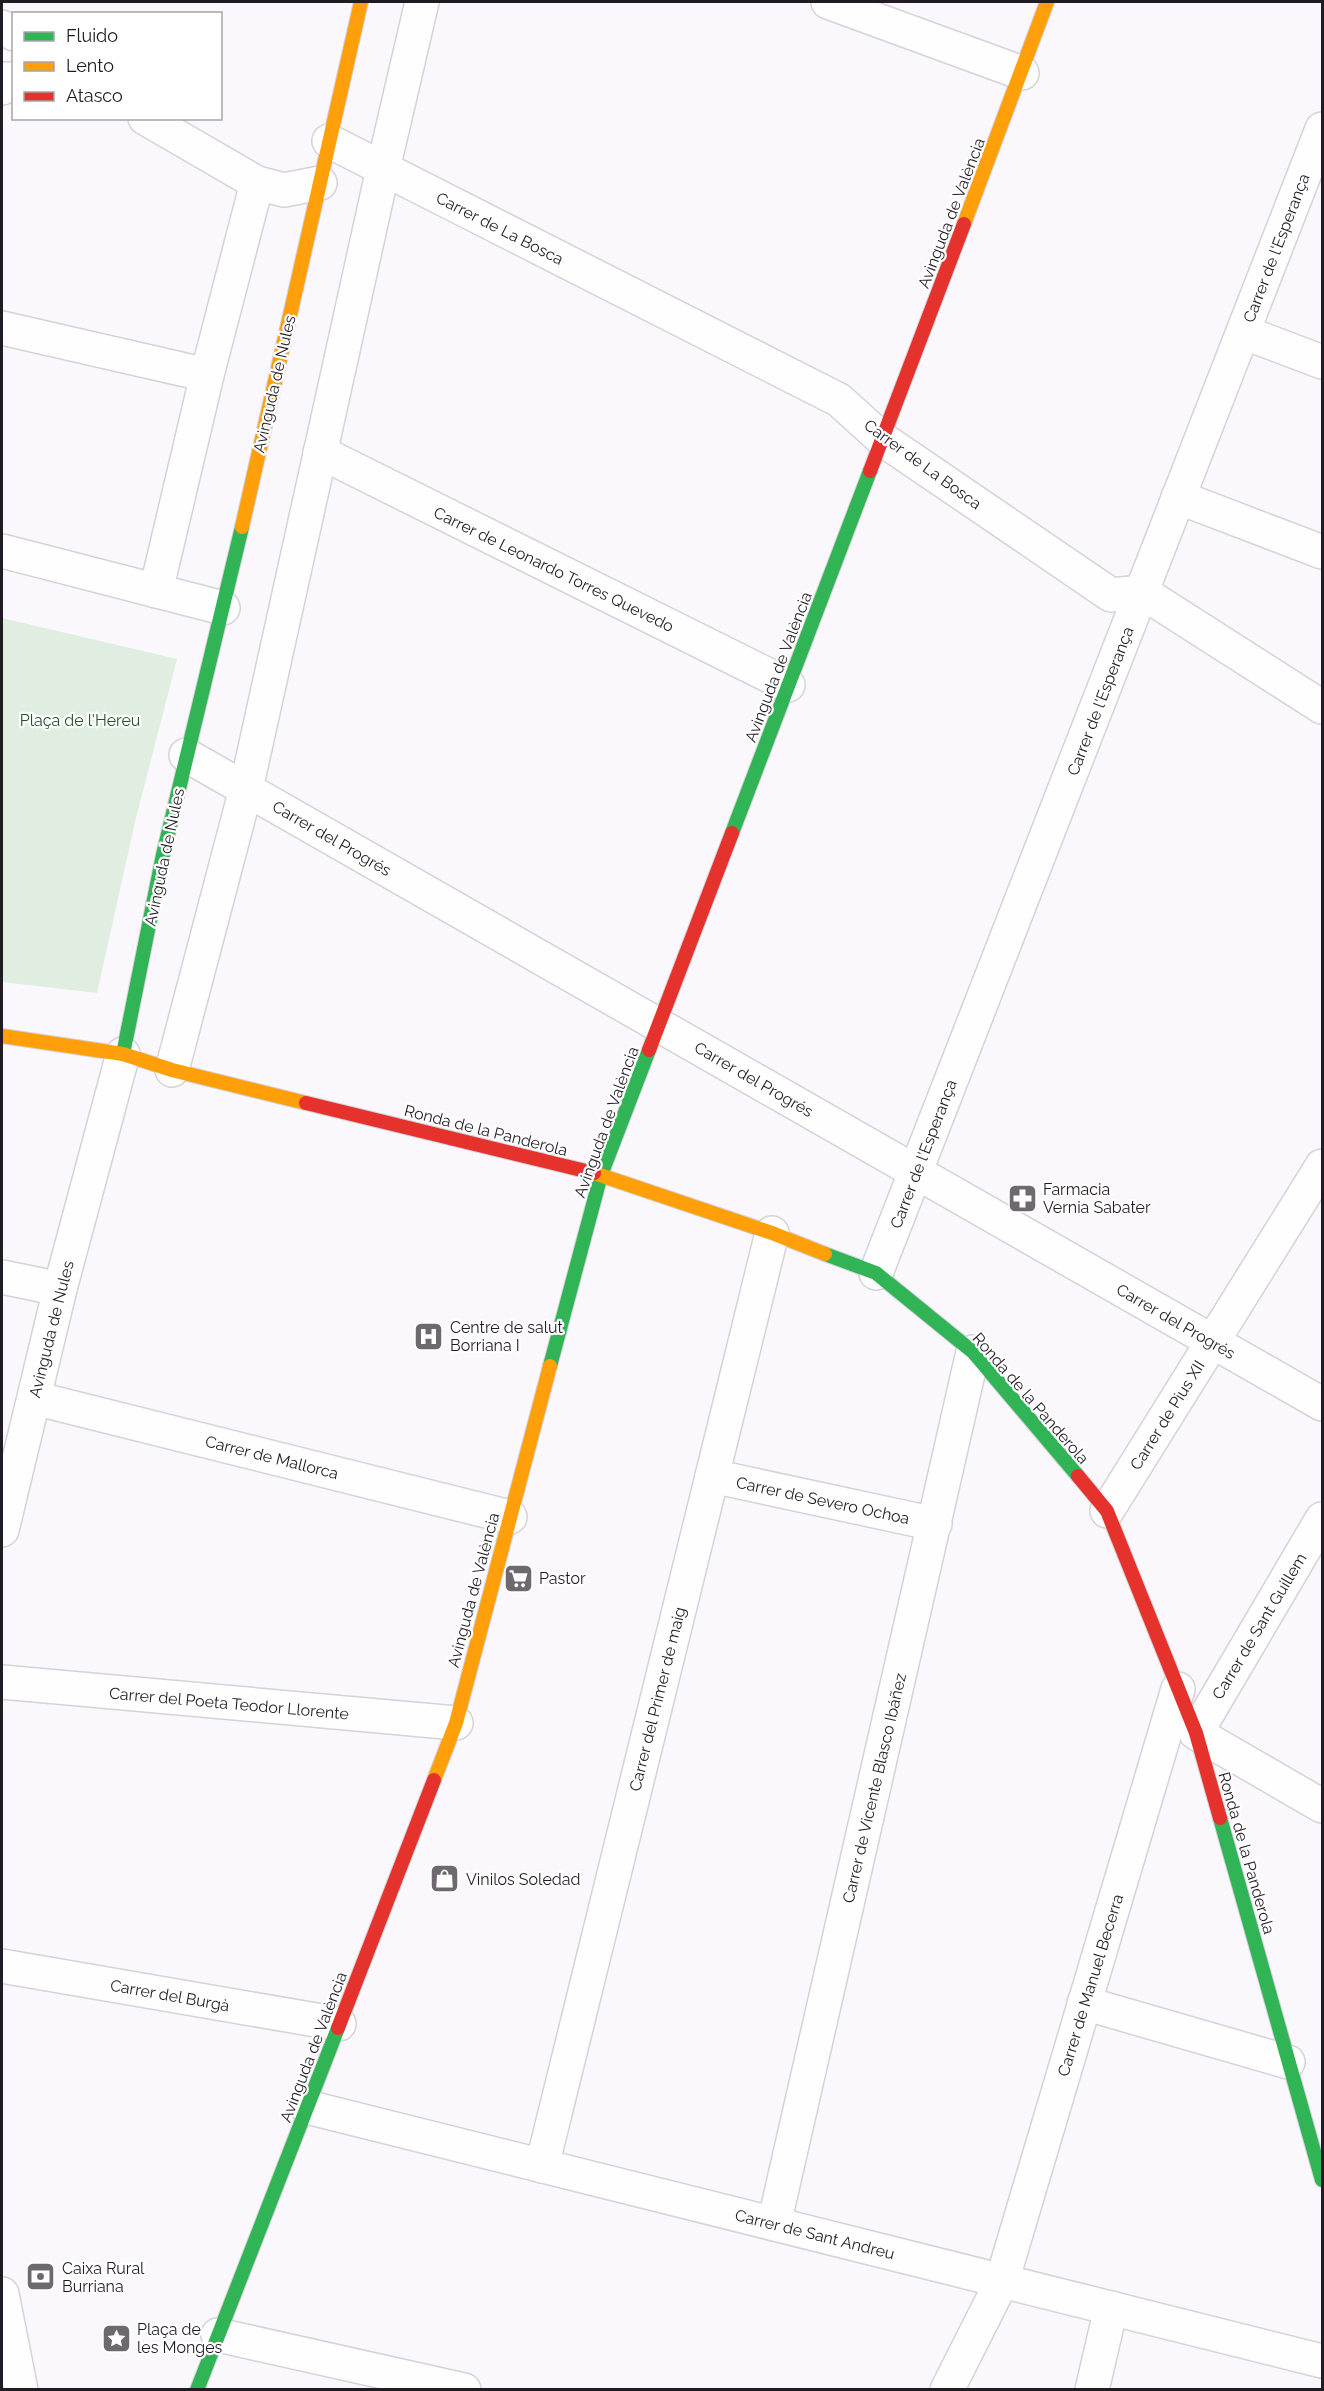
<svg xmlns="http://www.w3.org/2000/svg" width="1324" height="2391" font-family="Raleway,sans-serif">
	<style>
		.green { fill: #dfeee0 }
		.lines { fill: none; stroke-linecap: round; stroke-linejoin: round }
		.street-casing { stroke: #d5d2d8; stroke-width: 36 }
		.fast-casing { stroke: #d5d2d8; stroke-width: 16 }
		.slow-casing { stroke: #d5d2d8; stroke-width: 16 }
		.jam-casing { stroke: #d5d2d8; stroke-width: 16 }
		.street { stroke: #fefeff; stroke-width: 33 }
		.fast { stroke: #30b455; stroke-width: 14 }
		.slow { stroke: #ff9f0a; stroke-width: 14 }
		.jam { stroke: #e5322d; stroke-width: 14 }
		.labels { text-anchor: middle; stroke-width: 4.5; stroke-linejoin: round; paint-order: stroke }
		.street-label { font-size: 16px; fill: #211c23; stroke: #fff }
		.park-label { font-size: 16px; fill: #23532a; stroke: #fff }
		.poi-label { font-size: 16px; fill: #211c23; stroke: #fff; text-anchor: start }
	</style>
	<rect width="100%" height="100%" fill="#faf8fc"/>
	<path class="green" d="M2,618l175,41 -42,163 -38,171 -95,-11z"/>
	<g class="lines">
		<defs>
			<g id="street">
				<path d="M828,2l194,71"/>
				<path d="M2,27l12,7"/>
				<path d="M2,88l4,-9h8"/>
				<path d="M145,118l112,65"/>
				<path d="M329,141l510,259 43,39 229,156 31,-3 180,115"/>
				<path d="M2,328l205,47"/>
				<path d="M1243,332l79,30"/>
				<path d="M320,452l468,233"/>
				<path d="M1178,497l144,55"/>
				<path d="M2,551l221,57"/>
				<path d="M156,591l51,-216 50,-192 27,7 36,-7"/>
				<path d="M186,755l1136,649"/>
				<path d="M172,1070l74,-281 137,-620 39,-167"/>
				<path d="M876,1273l446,-1144"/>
				<path d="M2,1277l58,12"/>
				<path d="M34,1398l476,119"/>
				<path d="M712,1476l223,48"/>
				<path d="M1107,1511l215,-345"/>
				<path d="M1322,1519l-126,214 126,73"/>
				<path d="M2,1530l58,-241 63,-235"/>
				<path d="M2,1682l454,41"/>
				<path d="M2,1966l337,58"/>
				<path d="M1084,2003l204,59"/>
				<path d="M307,2107l1015,254"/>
				<path d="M542,2166l230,-933"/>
				<path d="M774,2224l199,-872"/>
				<path d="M2,2294l19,96"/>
				<path d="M218,2335l246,55"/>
				<path d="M947,2390l55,-109 176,-592"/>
				<path d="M1092,2390l19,-82"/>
			</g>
			<g id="fast">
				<path d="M732,833l138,-362"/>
				<path d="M123,1054l40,-199 79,-328"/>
				<path d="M825,1254l51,19 97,79 105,124"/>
				<path d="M550,1366l51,-191 48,-125"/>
				<path d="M1220,1818l102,362"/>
				<path d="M197,2390l141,-362"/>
			</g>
			<g id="slow">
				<path d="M964,224l83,-222"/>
				<path d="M242,527l119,-525"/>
				<path d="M2,1036l121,18 49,16 134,33"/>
				<path d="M594,1173l178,60 53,21"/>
				<path d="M434,1780l22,-57 94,-357"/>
			</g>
			<g id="jam">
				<path d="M870,471l94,-247"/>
				<path d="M649,1050l83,-217"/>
				<path d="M306,1103l288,70"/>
				<path d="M1078,1476l29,35 89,222 24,85"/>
				<path d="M338,2028l96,-248"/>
			</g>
		</defs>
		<use href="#street" class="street-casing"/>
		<use href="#fast" class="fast-casing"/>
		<use href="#slow" class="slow-casing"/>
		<use href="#jam" class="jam-casing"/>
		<use href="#street" class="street"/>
		<use href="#fast" class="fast"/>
		<use href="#slow" class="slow"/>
		<use href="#jam" class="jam"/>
	</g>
	<defs>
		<symbol id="pharmacy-square" viewBox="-11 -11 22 22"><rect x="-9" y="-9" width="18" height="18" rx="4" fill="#6d696f" stroke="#fff"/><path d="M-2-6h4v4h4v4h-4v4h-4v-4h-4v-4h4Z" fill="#fff"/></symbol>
		<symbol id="hospital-square" viewBox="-11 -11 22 22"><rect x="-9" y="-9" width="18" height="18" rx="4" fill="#6d696f" stroke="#fff"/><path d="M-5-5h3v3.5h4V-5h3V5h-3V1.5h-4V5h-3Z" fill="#fff"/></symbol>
		<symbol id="supermarket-square" viewBox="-11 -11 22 22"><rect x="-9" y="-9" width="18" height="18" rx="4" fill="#6d696f" stroke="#fff"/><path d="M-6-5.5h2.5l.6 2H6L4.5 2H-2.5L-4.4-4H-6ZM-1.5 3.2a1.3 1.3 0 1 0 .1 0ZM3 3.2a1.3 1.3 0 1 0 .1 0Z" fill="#fff"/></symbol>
		<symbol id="shop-square" viewBox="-11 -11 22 22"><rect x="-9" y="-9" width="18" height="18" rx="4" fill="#6d696f" stroke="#fff"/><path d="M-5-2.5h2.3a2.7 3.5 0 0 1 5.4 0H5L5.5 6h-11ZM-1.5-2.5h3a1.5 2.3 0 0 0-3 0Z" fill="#fff"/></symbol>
		<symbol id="bank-square" viewBox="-11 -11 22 22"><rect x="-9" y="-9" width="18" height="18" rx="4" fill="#6d696f" stroke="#fff"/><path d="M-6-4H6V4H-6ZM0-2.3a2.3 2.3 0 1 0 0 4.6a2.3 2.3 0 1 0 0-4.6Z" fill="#fff"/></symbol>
		<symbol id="sight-square" viewBox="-11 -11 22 22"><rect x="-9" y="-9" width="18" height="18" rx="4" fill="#6d696f" stroke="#fff"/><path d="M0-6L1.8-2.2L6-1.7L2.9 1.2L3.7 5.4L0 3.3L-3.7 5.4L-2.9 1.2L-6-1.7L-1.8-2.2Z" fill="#fff"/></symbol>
	</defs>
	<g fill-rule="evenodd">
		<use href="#pharmacy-square" x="1006" y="1182" width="33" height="33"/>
		<use href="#hospital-square" x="412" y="1320" width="33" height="33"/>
		<use href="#supermarket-square" x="502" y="1562" width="33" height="33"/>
		<use href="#shop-square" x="428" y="1862" width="33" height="33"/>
		<use href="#bank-square" x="24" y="2260" width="33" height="33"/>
		<use href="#sight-square" x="100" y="2322" width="33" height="33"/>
	</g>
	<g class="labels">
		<g class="street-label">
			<text transform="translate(951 213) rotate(-69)" y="6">Avinguda de València</text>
			<text transform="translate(500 228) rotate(27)" y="6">Carrer de La Bosca</text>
			<text transform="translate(1276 248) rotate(-69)" y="6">Carrer de l'Esperança</text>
			<text transform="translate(274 384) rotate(-77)" y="6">Avinguda de Nules</text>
			<text transform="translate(923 464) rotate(36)" y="6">Carrer de La Bosca</text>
			<text transform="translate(554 569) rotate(26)" y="6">Carrer de Leonardo Torres Quevedo</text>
			<text transform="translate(778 667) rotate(-69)" y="6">Avinguda de València</text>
			<text transform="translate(1100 701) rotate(-69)" y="6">Carrer de l'Esperança</text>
			<text transform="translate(332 838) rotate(30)" y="6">Carrer del Progrés</text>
			<text transform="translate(164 857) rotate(-78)" y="6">Avinguda de Nules</text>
			<text transform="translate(754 1079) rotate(30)" y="6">Carrer del Progrés</text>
			<text transform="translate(606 1122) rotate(-70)" y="6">Avinguda de València</text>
			<text transform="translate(486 1130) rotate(14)" y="6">Ronda de la Panderola</text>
			<text transform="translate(923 1154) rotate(-69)" y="6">Carrer de l'Esperança</text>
			<text transform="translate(1176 1321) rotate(30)" y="6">Carrer del Progrés</text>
			<text transform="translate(51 1329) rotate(-76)" y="6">Avinguda de Nules</text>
			<text transform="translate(1031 1398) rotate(49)" y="6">Ronda de la Panderola</text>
			<text transform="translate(1167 1415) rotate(-58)" y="6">Carrer de Pius XII</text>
			<text transform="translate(272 1457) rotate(14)" y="6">Carrer de Mallorca</text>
			<text transform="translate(823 1500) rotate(12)" y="6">Carrer de Severo Ochoa</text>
			<text transform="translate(473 1590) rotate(-75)" y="6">Avinguda de València</text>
			<text transform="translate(1259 1626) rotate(-59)" y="6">Carrer de Sant Guillem</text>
			<text transform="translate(657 1699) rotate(-76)" y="6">Carrer del Primer de maig</text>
			<text transform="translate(229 1703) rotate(5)" y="6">Carrer del Poeta Teodor Llorente</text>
			<text transform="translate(874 1788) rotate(-77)" y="6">Carrer de Vicente Blasco Ibáñez</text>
			<text transform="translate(1247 1853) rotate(74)" y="6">Ronda de la Panderola</text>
			<text transform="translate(1090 1985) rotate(-73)" y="6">Carrer de Manuel Becerra</text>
			<text transform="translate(170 1995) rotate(10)" y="6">Carrer del Burgà</text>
			<text transform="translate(313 2047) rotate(-69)" y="6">Avinguda de València</text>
			<text transform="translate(815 2234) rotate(14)" y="6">Carrer de Sant Andreu</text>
		</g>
		<g class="park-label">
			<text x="80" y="726">Plaça de l'Hereu</text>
		</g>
		<g class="poi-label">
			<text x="1043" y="1195">Farmacia<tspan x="1043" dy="18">Vernia Sabater</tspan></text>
			<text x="450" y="1333">Centre de salut<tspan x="450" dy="18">Borriana I</tspan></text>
			<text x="539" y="1584">Pastor</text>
			<text x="466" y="1885">Vinilos Soledad</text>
			<text x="62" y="2274">Caixa Rural<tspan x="62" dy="18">Burriana</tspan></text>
			<text x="137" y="2335">Plaça de<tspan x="137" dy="18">les Monges</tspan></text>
		</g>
	</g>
	<rect width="1324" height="2391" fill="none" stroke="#211c23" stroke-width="6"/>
	<rect x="12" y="12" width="210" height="108" fill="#ffffff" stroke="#a6a4a7" stroke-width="1.5"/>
	<rect x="24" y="32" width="30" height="9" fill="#30b455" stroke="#a6a4a7" stroke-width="1.5"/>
	<text x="66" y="42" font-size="18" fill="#211c23">Fluido</text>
	<rect x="24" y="62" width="30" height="9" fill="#ff9f0a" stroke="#a6a4a7" stroke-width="1.5"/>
	<text x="66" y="72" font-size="18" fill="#211c23">Lento</text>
	<rect x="24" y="92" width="30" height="9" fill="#e5322d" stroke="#a6a4a7" stroke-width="1.5"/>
	<text x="66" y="102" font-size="18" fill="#211c23">Atasco</text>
</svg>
